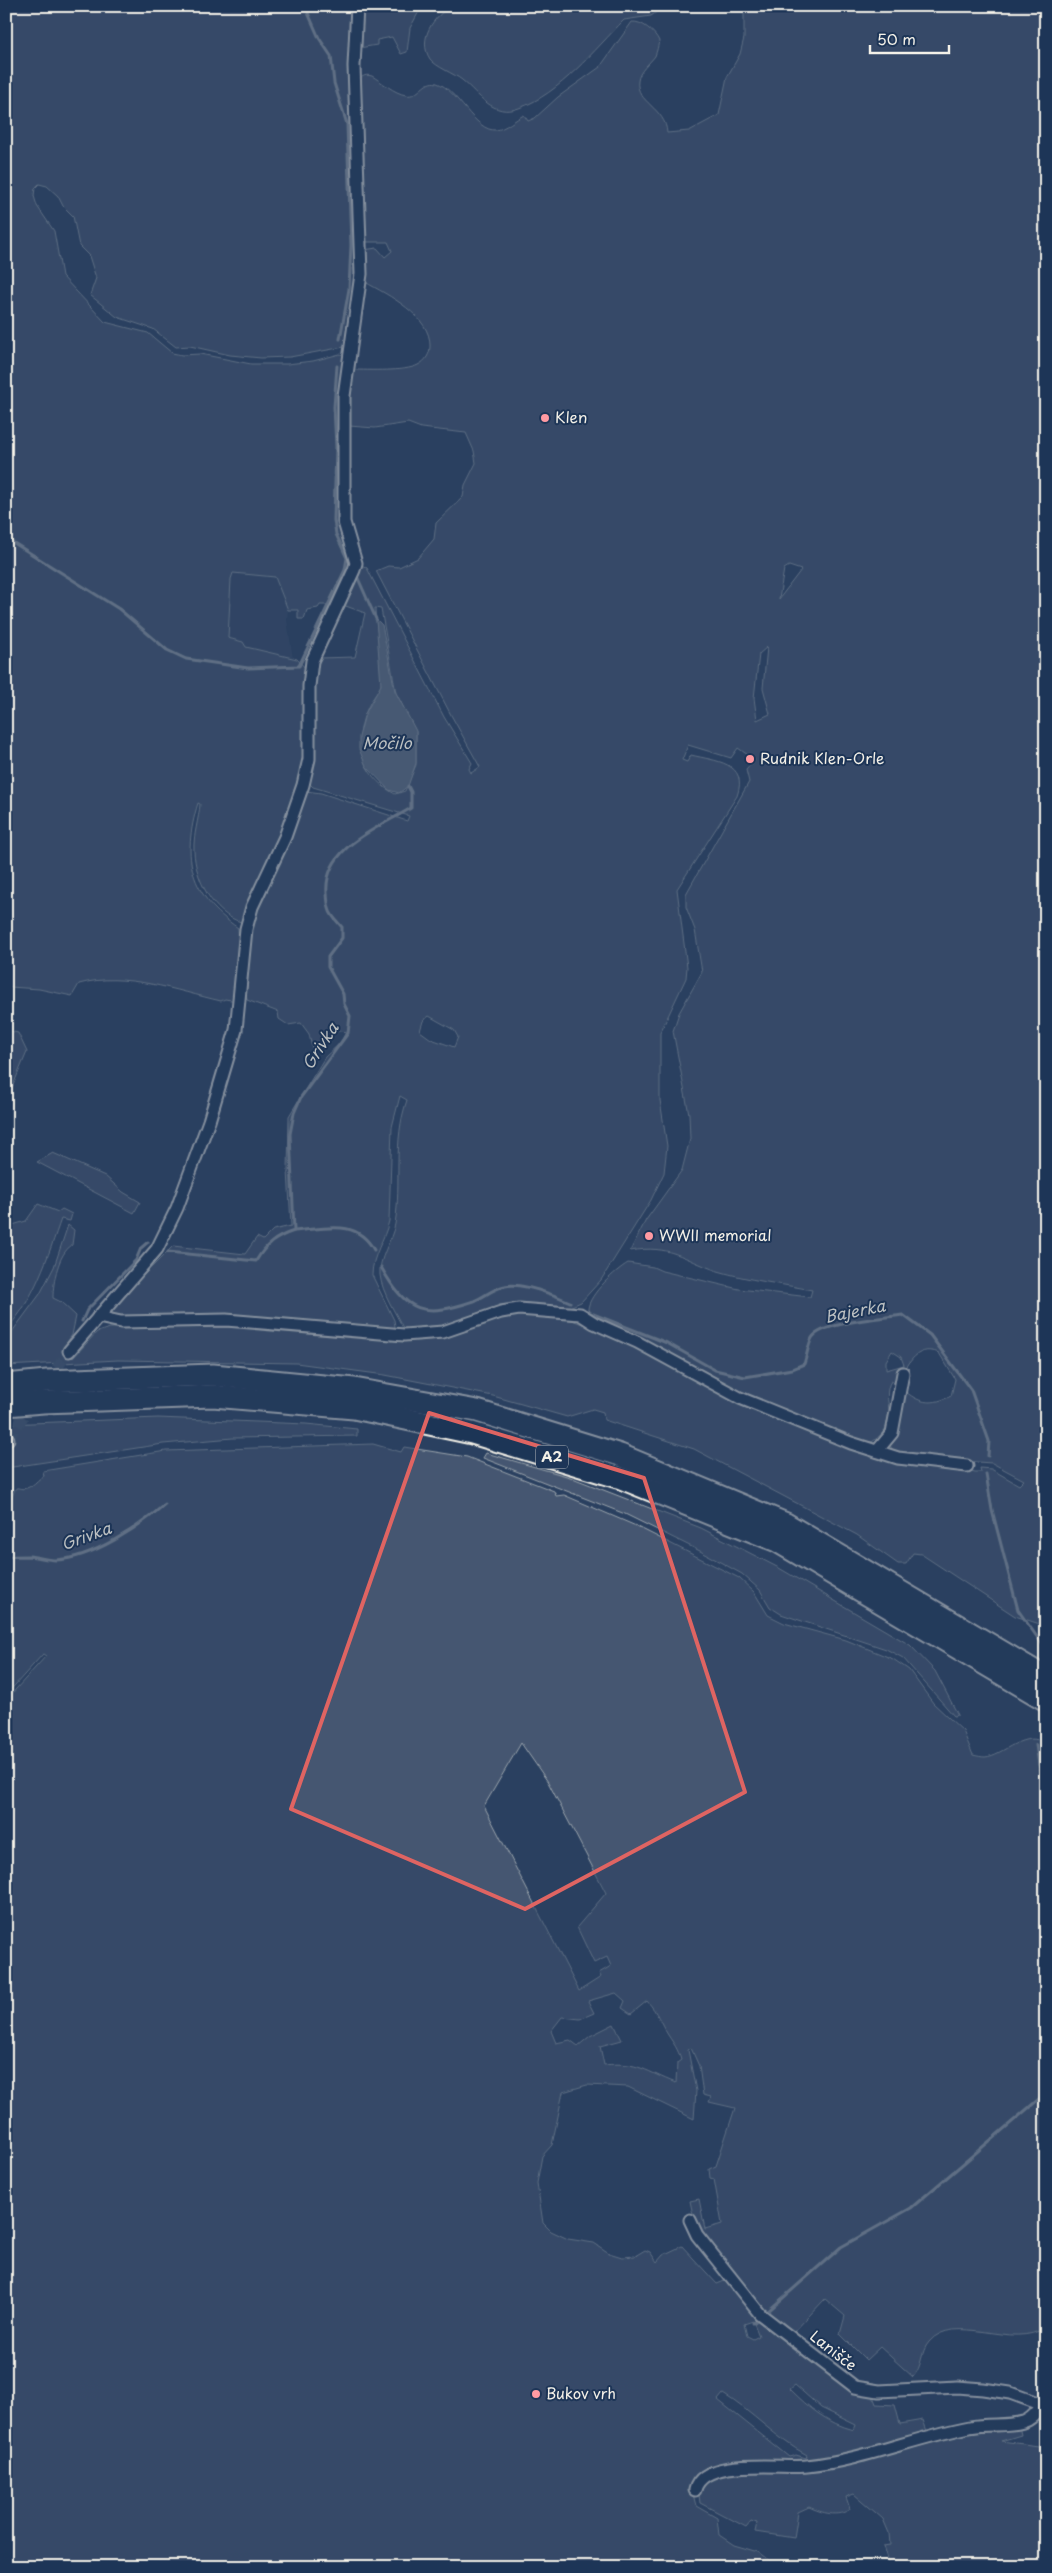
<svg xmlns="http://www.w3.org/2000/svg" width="1052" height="2573" font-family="'Playpen Sans',sans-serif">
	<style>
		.built { fill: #374c69 }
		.green { fill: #445771; stroke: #9ca4ac; fill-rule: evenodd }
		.water { fill: #6a788a; stroke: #a1a8b0 }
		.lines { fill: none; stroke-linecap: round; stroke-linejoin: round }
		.stream { stroke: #a1a8b0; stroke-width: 3 }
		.minor-tunnel { stroke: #485b74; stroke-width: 11; stroke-dasharray: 11 5.5; stroke-linecap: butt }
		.minor-casing { stroke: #f4f1e8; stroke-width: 15 }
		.motorway-casing { stroke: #f4f1e8; stroke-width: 25 }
		.minor { stroke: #1d3557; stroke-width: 11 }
		.motorway { stroke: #1d3557; stroke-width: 21 }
		.marked { fill: none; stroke: #df6462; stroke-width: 4; stroke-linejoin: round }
		.poi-dot { fill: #ff9aa2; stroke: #1d3557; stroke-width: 2 }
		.labels { text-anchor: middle; stroke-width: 4; stroke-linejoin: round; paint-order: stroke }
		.shield { fill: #1d3557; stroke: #b4b9bc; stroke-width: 1 }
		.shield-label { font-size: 14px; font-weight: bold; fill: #f4f1e8 }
		.poi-label { font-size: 15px; fill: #f4f1e8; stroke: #1d3557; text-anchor: start }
		.street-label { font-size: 15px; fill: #f4f1e8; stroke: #1d3557 }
		.water-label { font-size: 16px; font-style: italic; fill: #bdc1c2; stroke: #1d3557 }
	</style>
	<rect width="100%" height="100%" fill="#2a4060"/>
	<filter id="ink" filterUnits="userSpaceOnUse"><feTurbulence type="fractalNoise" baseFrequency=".02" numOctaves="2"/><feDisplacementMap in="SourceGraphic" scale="10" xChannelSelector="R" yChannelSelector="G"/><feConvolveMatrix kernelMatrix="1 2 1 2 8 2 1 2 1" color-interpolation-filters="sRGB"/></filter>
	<g filter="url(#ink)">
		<path class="built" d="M221,567l54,10 13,33 -1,10 6,39 -48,-12 -2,-5 -17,-5z"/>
		<g class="green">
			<path d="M6,6h345l-1,86 7,176 -9,76 -4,3 -54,10 -29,1 -31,-3 -40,-9 -14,1 -23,-18 -36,-12 -27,-22 6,-17 -7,-22 -10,-10 -6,-30 -10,-10 -5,-10 -11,-10 -8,-2 -4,4 -1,8 3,10 17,25 8,45 43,46 43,11 24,20 10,2 18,-1 51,10h36l26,-3 27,-7 4,1 -5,40 13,163 -2,14 -17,33h-13l-2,3 -11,2 -3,9h-6v-9h-10l-13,-33 -42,-4 -2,6 -3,59 15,4 3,5 51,12 10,11c0,34 4,71 -4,104 -13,51 -38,101 -62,148 -28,-8 -46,-43 -47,-71 -1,-16 5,-32 6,-47l-2,-1c-17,56 -8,92 40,125l2,34 -3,39 -12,-2 -4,2c-44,-10 -97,-30 -142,-17l-7,12 -33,-7 -29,-2 -4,7z"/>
			<path d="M361,6h61l-12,22 -3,24 -6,2 -9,-17 -15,3v5l-18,3z"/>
			<path d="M452,6h213l-14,10 -27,4c-29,29 -64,74 -105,88 -26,10 -40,-14 -57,-28 -9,-7 -26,-13 -32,-21 -13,-20 4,-44 22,-53z"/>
			<path d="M744,6h302v1620l-31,-10 -94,-62 -8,-1 -7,11h-8l-41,-29 -163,-86 -90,-29 -1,-8 -10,-3 -26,8 -74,-21 -108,-21 -89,-12 -178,-3 -112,6v-26l34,-46 14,-27 14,-42 6,5 -2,15c-14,9 -19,37 -19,53l8,4 15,14 -4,19 -9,13 10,10 24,-26 13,-4 141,-1 161,11 34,-2 60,-20 21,-3 27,3 18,4 56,22 133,70 113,41 19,8 4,4 24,-1 15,4 5,-5 34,9h6l-1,-4 11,1 28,16 5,-5 -32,-17 -74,-5 -24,-5 -5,-10 7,-23 1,-18 9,-10c15,12 27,13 45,4l4,-17 -16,-26c-24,-10 -34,15 -40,33l-8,-5c-12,20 13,39 -19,61h-12l-95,-35 -122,-66 -50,-20c-2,-4 -5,-8 -5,-12 1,-15 28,-39 40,-46l25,4 9,4 77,18 71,8 2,-7c-31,-6 -64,-10 -94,-19 -36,-12 -47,-27 -88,-20l16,-31 36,-50 8,-31 -1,-25 -16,-83 6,-18 23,-41 -7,-42 -9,-23v-13l63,-112 -3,-12 9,-10 -17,-12 -7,10 -43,-13 -6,15 5,2 4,-7c24,6 58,7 46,41l-60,93 10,78 -1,11 -26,55v67l7,46 -3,27 -13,27 -50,80 -20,22 -14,6 -54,-2 -67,21 -42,3c-8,-17 -22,-37 -24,-55 -2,-15 12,-35 15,-51 7,-43 -3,-81 12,-124l-7,-4 -8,31 -3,94c-4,18 -17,35 -17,54l22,45 1,6 -1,3 -160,-11h-111l-7,-1 -4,-5 1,-6 60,-60 72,8 12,-17 6,3 10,-10 18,-4 -3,-56 1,-54 36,-59 15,-14 6,-11c-17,-4 -20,6 -30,19l-4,-3 -3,-14 -8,-11 -13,2 -9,-6 -1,-7 -31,-12 -3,-16 3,-38 6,-31 41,-89 12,-35 15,2 86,28 2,-5 -96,-29 -5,-5 4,-26 4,-93 3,-5 36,-1 10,-44 -22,-8 17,-41 7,4 4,8 73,141 28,46 -3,6 2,4 9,-6 -29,-52 -75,-144 12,-5 11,1 19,-9 16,-19 2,-16 27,-26 2,-12 11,-22 -2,-12 -8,-18 -45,-5 -13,-5 -33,5 -26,-2 -1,-28 5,-28c15,0 52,2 65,-5 8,-4 12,-11 12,-19 1,-30 -42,-51 -65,-64l-2,-32 14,-2 8,9 7,-6 -4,-9h-25l-5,-139c0,-11 -3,-32 14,-27 10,6 22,17 34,19 13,3 18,-16 31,-12 20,6 38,49 59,47 9,-1 20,-11 28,-15l4,6 7,-3 23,-21 42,-30 32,-45c10,-1 23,10 27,19 -1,5 -2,10 -4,15 -6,8 -16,15 -17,25 -3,21 28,27 29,52l22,-2 30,-16 8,-38 13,-23 4,-16zM789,566l12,4 -22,29 5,-30zM375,608l6,1 15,84 20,39v33l-11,26 -10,3c-35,-19 -44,-54 -26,-89 3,-7 10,-13 12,-20 5,-21 -6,-54 -6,-77zM767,647l-4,41 7,26 -13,6 -3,-22 5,-44zM429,1016l25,14 4,7 -4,10 -23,-8 -11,-8 3,-10zM892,1351l9,6 3,8 -18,5v-9z"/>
			<path d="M6,1030l12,3 9,19 -21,50z"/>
			<path d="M53,1153l52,23 18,16 17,10 -6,11 -97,-51z"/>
			<path d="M38,1204l20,8 4,-3 10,5 -2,7 -9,-2c-12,34 -28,85 -55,110v-102l20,-6z"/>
			<path d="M158,1418l148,6 51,5v7l-124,2 -70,6 -157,24v-17l6,-7 -6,-3v-17z"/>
			<path d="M373,1444l28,8 3,-5 63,10 87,34 2,5 8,-1 72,31 103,52 15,14 14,23 16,8 62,17 47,19 16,11 24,33 30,28 10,24c4,1 9,2 12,2 18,-1 40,-29 61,-13v583c-33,24 -91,-16 -117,15 -9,10 -6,24 -16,35l-33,-30 -14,13 -26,-26 5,-18 -20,-17 -34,36c-38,-29 -93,-85 -101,-134l9,-2 6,30 17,-5 -8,-45 -4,-1 -1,-9 7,-3 19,-58 -26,-6 2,-5 -8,-2 -4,-29 -8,-18 -3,2 8,41 -2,28 -66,-32 -41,-2 -24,7 -11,53 -10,11 -5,27 6,40 8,8 17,8 26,4 15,10 13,4 13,-1 10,-6 5,2 7,10 6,-7 19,-9 35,38 10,-4 28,32 117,81 4,11 19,1 5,19 23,-4 5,14 -99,26 -117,10 -17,8 -4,8 5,20 21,12 2,17 15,10 24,7 20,15h-772v-867l40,-44 -3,-2 -37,41v-190l4,-1c8,-28 5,-9 21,-18 5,-3 8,-8 13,-10l-1,-5 123,-20zM521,1743l27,39 58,111 -29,34 17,36 13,-6 4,9 -12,7 2,4 -22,14 -95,-185zM616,1993l9,8 -3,7 9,6 16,-13c11,12 13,21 21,34 6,9 10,14 13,25l-4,3 -1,20c-30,-11 -37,-22 -72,-18l-4,-19 22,-6 -8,-16 -24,12 -12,10 -8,-6 -14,3 -5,-12 11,-14 18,2 14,-6 -6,-12zM753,2321l6,15 -6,3 -6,-3 -3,-12zM795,2385l26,23 35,17 -2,5c-27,-7 -45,-22 -64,-41zM723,2394c30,18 53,45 84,61l-1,3 -10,-3 -7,2 -71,-57z"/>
			<path d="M486,1453l84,24 131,51 78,40 131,77 25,26 23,44 -4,1 -51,-58 -17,-9 -105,-35 -11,-7 -10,-17 -18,-16 -42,-23 -75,-37 -142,-56z"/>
			<path d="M1019,2426l2,9 -20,6 45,6v120h-152l-6,-5 -5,-16 7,-1 -1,-12 -6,-14 -29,-25 -8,3 4,12c-12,9 -28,4 -41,-2l-11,5 -4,26 -39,-6 2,-9 -6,-2 -5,6 -46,-24 -2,-16 17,-13 76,-6 163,-34z"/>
		</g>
		<path class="water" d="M376,619l6,6 13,66 21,40v32l-8,23 -9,7 -10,-3 -23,-24 -7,-17v-12l6,-23 16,-29z"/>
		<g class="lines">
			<g class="stream">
				<path d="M305,6l14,32 12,18 3,27 13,41 4,121 -2,44 -9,50"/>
				<path d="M6,538l113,71 48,41 19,9 62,9 51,-2 46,-96 2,-12 -11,-24 -2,-14 2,-73 -2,-40 3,-41"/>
				<path d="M357,576l19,43"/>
				<path d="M294,1231c32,-2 62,-13 80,19"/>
				<path d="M168,1252l88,9c10,-17 20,-24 38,-30l-4,-97 4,-21 7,-16 47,-64 2,-17 -6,-12 -1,-10 -15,-27v-10l14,-19v-11c-12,-13 -14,-15 -15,-34 -4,-46 52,-65 84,-85v-16l-3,-6"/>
				<path d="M381,1267c26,46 42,51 93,34 10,-4 20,-13 31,-15 16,-4 50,9 65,16"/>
				<path d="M588,1312l79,31 48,27 30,7 47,-8 12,-5c3,-8 4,-19 8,-26 9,-16 72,-20 91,-23l27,20 41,55 18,51 -1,15"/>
				<path d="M82,1321l5,-11 49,-50 5,-12 7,-6"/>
				<path d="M986,1474l6,36 26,100 24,34"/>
				<path d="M6,1557c8,-1 16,-1 23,-1 9,1 19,4 27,4 37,-2 83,-33 109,-56"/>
				<path d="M1036,1745l3,20 7,16"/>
				<path d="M767,2312l74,-65 70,-39 135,-115"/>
				<path d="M753,2323l5,-4"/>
			</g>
			<g class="minor-tunnel">
				<path d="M47,1382l22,-31"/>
				<path d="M8,1439l26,-38"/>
			</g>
			<defs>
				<g id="minor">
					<path d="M98,1317l23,5 105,-2 178,15 39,-3 58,-20 18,-3 61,5 14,9 43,19 103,56 111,45 47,15 69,8"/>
					<path d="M69,1351l88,-102 20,-41 32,-87 27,-91 10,-101 6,-22 33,-70 18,-52 6,-26v-73l3,-25 42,-91 2,-7 -12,-41v-126l17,-122 -7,-208 3,-60"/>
					<path d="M6,1441l2,-2"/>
					<path d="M877,1451l15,-18 11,-60"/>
					<path d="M690,2220l7,15 63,79 95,73 24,4 78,-4 26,2 27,4 36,13"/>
					<path d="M695,2490c8,-34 87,-21 112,-24 56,-6 109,-29 163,-39 17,-4 36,0 53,-5 9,-2 14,-11 20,-17"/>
				</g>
				<g id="motorway">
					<path d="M6,1385l41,-4 166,-6 141,14 123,22 143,44 166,69 260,154"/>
					<path d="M6,1405l37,-3 170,-6 141,12 118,25 149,45 156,63 269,159"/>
				</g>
			</defs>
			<use href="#minor" class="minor-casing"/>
			<use href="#motorway" class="motorway-casing"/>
			<use href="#minor" class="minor"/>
			<use href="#motorway" class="motorway"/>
		</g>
	</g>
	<path d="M0 0H1052V2573H0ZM429,1413l215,65 101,314 -220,117 -234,-100z" fill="#2a4060" fill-opacity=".55" fill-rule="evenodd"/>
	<path class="marked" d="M429,1413l215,65 101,314 -220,117 -234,-100z"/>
	<g class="poi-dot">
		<circle cx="545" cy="418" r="5"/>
		<circle cx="750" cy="759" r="5"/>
		<circle cx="649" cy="1236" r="5"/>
		<circle cx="536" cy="2394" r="5"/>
	</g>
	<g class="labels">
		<rect class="shield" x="536" y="1445.5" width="32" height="23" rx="4"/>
		<g class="shield-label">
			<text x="552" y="1462">A2</text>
		</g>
		<g class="poi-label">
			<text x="555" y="423">Klen</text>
			<text x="760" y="764">Rudnik Klen-Orle</text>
			<text x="659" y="1241">WWII memorial</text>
			<text x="546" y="2399">Bukov vrh</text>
		</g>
		<g class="street-label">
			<text transform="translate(833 2351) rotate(38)" y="5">Lanišče</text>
		</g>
		<g class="water-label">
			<text x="387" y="749">Močilo</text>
			<text transform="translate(320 1046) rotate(-57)" y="6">Grivka</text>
			<text transform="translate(855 1311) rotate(-11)" y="6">Bajerka</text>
			<text transform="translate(86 1536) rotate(-20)" y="6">Grivka</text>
		</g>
	</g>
	<rect width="1052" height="2573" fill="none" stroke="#1d3557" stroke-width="25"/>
	<rect x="12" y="12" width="1027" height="2548" fill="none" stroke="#f4f1e8" stroke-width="2" filter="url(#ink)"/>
	<path d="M870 45v8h79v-8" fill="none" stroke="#f4f1e8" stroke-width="2.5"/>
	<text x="877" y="45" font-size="15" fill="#f4f1e8" stroke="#1d3557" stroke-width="4" paint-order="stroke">50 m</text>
</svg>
